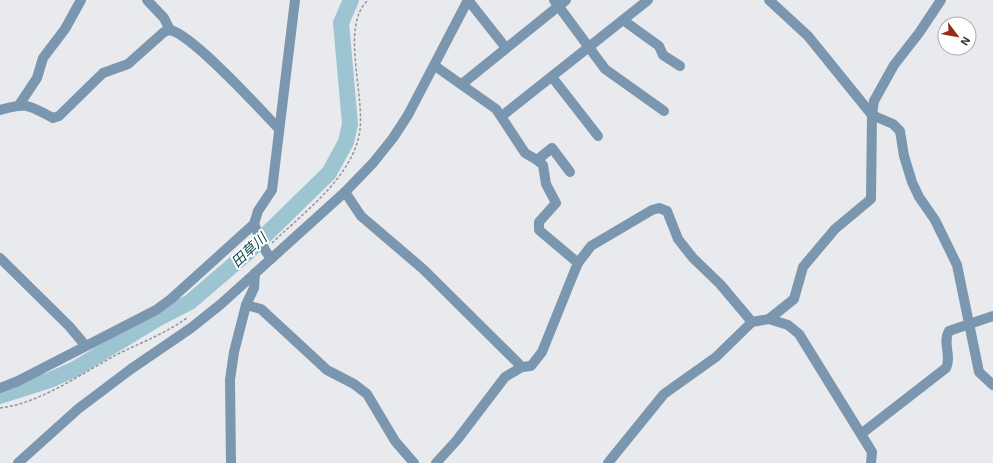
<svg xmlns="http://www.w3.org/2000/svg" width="993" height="463" font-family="'Exo 2','Noto Sans JP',sans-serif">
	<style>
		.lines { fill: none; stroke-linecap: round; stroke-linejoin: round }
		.river { stroke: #9cc5d1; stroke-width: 16 }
		.path { stroke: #949497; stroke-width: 1.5; stroke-dasharray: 3 2; stroke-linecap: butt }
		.minor { stroke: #7a97af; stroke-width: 10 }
		.labels { text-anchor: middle; stroke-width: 4; stroke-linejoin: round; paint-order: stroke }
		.water-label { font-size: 14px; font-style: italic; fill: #003e4c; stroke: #fff }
	</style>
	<rect width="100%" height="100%" fill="#e9eaee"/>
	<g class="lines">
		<path class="river" d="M0,396l50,-16 25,-11 82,-50 33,-17 56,-48 83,-81 17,-31 4,-18 -9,-101 10,-23"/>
		<g class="path">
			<path d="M272,243c31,-30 77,-63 87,-107 8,-38 -20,-109 9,-136"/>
			<path d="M0,408c41,-5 82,-35 118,-54 24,-12 49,-21 70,-37"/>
		</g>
		<g class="minor">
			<path d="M147,0l17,18 6,12"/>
			<path d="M468,0l38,48"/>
			<path d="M554,0l51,69 59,42"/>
			<path d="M769,0l39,36 64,79 21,9 7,7 4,25 8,26 7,15 16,23 22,45 22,107 14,13"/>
			<path d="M623,20l36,26 4,9 17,11"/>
			<path d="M435,66l61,43 29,44 12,7 15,-12 18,24"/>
			<path d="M552,77l46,59"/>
			<path d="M462,84l104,-84"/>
			<path d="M19,105l18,-27 6,-20 22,-29 16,-29"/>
			<path d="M0,110c27,-8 28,-5 53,8l6,-2 44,-43 25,-9 36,-32 6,-2c23,5 90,79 109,99"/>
			<path d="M502,116l146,-116"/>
			<path d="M537,160l6,5 3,19 10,19 -17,19v8l39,33"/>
			<path d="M345,192l16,24 62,53 99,98 9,-1 11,-14 31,-77 5,-12 13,-17 61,-36 7,-2 8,3 11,28 15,19 27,26 32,38"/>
			<path d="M254,224l11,26 6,9"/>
			<path d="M0,258l69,68 16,19"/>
			<path d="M246,305l15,4 66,61 27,14 13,10 28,47 19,22"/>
			<path d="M769,319l19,6 11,9 73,118 -1,11"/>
			<path d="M0,388l18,-7 138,-71 15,-11 83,-75 4,-13 14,-21 23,-190"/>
			<path d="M861,434l85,-66c6,-12 -4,-26 3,-37l44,-15"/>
			<path d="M18,463l60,-54 53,-40 60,-41 30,-24 124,-112 28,-29 20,-25 15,-23 60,-115"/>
			<path d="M231,463l-1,-83 4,-28 12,-47 8,-17 1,-15"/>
			<path d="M436,463l21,-23 48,-63 17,-10"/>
			<path d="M608,463l56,-69 52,-37 36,-35 17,-3 25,-20 9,-32 32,-38 36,-30 1,-84 2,-14 20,-36 25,-32 22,-33"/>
		</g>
	</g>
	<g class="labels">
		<g class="water-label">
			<text transform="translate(249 250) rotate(-43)" y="5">田草川</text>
		</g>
	</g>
	<g transform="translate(957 36) rotate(122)"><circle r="19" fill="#ffffff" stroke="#adadae"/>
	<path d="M0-3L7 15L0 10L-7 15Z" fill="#952c15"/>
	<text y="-6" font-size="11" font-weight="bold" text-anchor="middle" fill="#333334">N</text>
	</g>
</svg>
